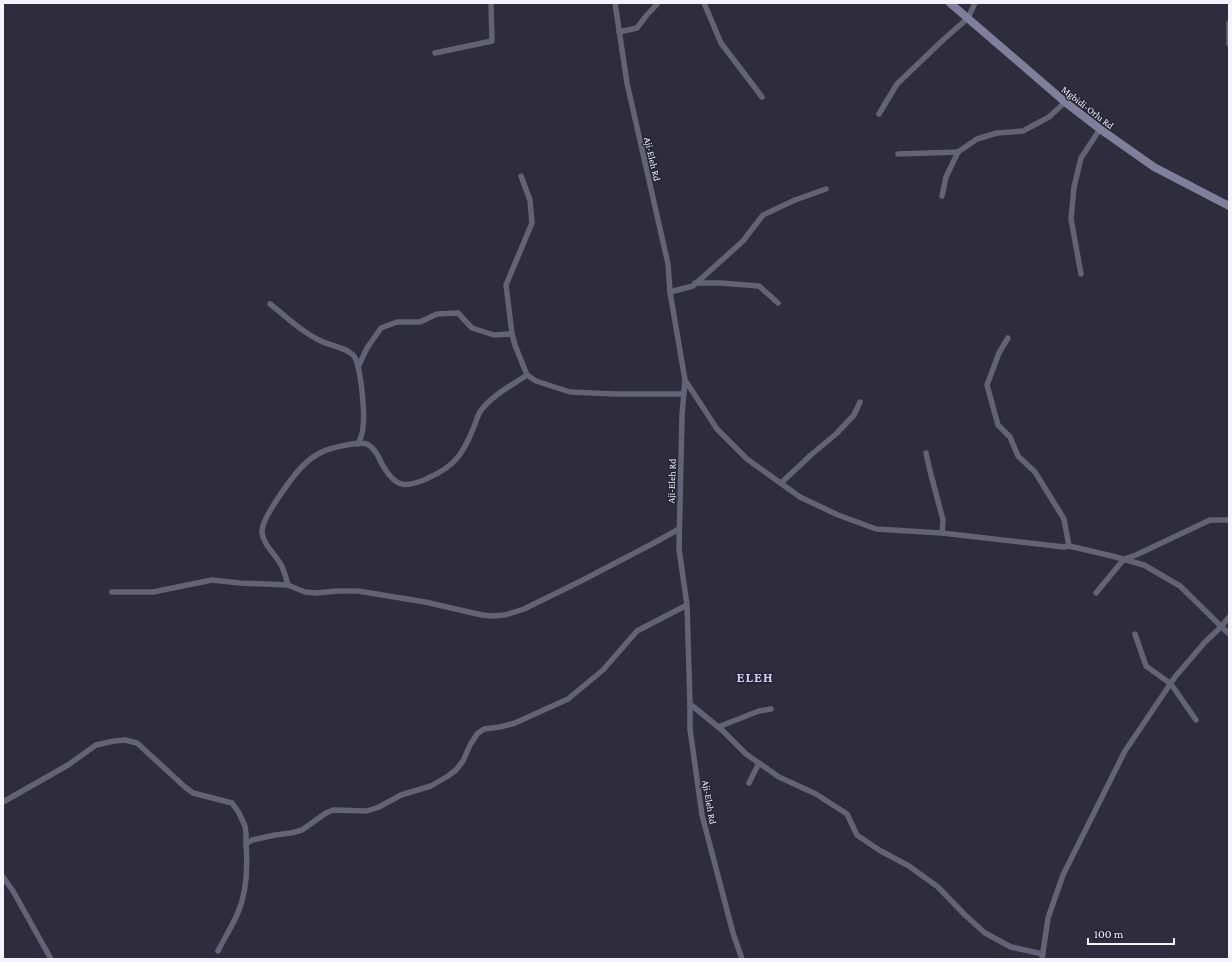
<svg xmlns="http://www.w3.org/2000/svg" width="1232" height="962" font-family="'Crimson Pro',serif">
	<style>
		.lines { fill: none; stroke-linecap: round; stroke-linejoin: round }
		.minor { stroke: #646275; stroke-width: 5.5 }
		.secondary { stroke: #817e9c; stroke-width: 8 }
		.labels { text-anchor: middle; stroke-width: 3; stroke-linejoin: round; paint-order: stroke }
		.street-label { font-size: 10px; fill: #f3f2fe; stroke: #252334 }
		.district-label { font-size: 14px; font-weight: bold; letter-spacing: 1px; fill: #d0ccf7; stroke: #252334 }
	</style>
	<rect width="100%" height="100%" fill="#2f2c3e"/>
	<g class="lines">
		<g class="minor">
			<path d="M615,3l12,80 41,181 2,28 15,88 -3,35 -3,134 8,56 3,99v25l12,86 31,118 9,26"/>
			<path d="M704,3l17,40 41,54"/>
			<path d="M1229,23v21"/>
			<path d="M619,32l18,-4 9,-12 12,-13"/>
			<path d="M435,53l57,-12 -1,-38"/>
			<path d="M879,114l18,-30 46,-44 25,-22 7,-15"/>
			<path d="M898,154l60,-2"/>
			<path d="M942,196l4,-19 12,-25 19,-13 20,-6 26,-2 26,-14 16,-15"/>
			<path d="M1081,274l-10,-55 3,-32 7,-29 19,-29"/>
			<path d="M695,283h26l38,3 19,17"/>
			<path d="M670,292l23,-6 50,-45 20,-26 32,-15 31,-11"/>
			<path d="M270,304c17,13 34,30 53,38 10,4 24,6 31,14 7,10 11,58 9,70 0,6 -2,12 -5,18"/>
			<path d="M512,334l-6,-49 26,-62 -2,-23 -9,-24"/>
			<path d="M1008,338l-9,15 -12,32 11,40 12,12 8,19 17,16 29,47 5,27"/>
			<path d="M358,367l9,-19 14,-20 16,-6h23l17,-8 21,-1 14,15 22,7 18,-1 3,11 12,30"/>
			<path d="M685,380l32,49 30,30 53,38 38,18 38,14 66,4 122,14 5,-1 43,10 32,9 36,21 49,48"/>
			<path d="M926,453l4,18 13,49 -1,13"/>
			<path d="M781,483l31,-29 24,-20 18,-19 6,-13"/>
			<path d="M288,585c-2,-7 -4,-16 -8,-22 -6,-10 -17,-19 -18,-31 -1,-14 34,-61 45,-70 4,-4 11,-8 15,-10 8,-4 37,-11 45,-8 6,3 11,11 13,16 4,8 12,22 22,24 6,2 21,-3 26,-6 26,-11 35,-24 45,-49 3,-6 4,-14 9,-20 11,-14 30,-24 45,-34l9,6 34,11 46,2h68"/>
			<path d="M112,592h41l59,-12 28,3 48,2 17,7 11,1 21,-2h21l67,11 57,13 11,1 12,-1 19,-6 55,-27 73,-38 27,-15"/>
			<path d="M1096,593l28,-34 12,-4 74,-35h19"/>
			<path d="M1135,634l11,32 25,18 25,36"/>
			<path d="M690,704l32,26 24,24 33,23 37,17 31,20 10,21 22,15 30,16 29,21 27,28 20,18 26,14 32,7"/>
			<path d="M718,727l41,-16 12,-2"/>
			<path d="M749,783l10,-20"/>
			<path d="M3,802l65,-37 28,-20 18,-4 11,-1 12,3 48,44 8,6 39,10 7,10 6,13 1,8v10"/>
			<path d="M3,877l10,14 38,68"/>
			<path d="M218,951c6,-12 13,-23 19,-36 10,-22 11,-46 9,-71l6,-4 23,-5 16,-2 11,-3 24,-17 7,-3 34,1 12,-4 22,-12 30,-9 17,-10 8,-6 7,-9 7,-16 7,-11 7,-5 16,-2 15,-4 53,-24 35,-29 34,-39 50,-26"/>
			<path d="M1042,959l6,-41 15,-43 62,-124 50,-74 30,-35 16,-15 8,-10"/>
		</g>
		<path class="secondary" d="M950,3l115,99 35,27 54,38 75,39"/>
	</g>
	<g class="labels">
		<g class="street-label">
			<text transform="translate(1088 107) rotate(38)" y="4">Mgbidi-Orlu Rd</text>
			<text transform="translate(653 159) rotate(77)" y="4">Aji-Eleh Rd</text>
			<text transform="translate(671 481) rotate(-88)" y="4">Aji-Eleh Rd</text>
			<text transform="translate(710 802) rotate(80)" y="4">Aji-Eleh Rd</text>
		</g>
		<g class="district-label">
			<text x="755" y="682">ELEH</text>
		</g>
	</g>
	<rect width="1232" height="962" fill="none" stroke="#f3f2fe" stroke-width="8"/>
	<path d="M1088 938v6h86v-6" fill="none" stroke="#f3f2fe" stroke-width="2"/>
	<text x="1094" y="938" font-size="12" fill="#f3f2fe" stroke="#252334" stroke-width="3" paint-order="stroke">100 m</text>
</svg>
